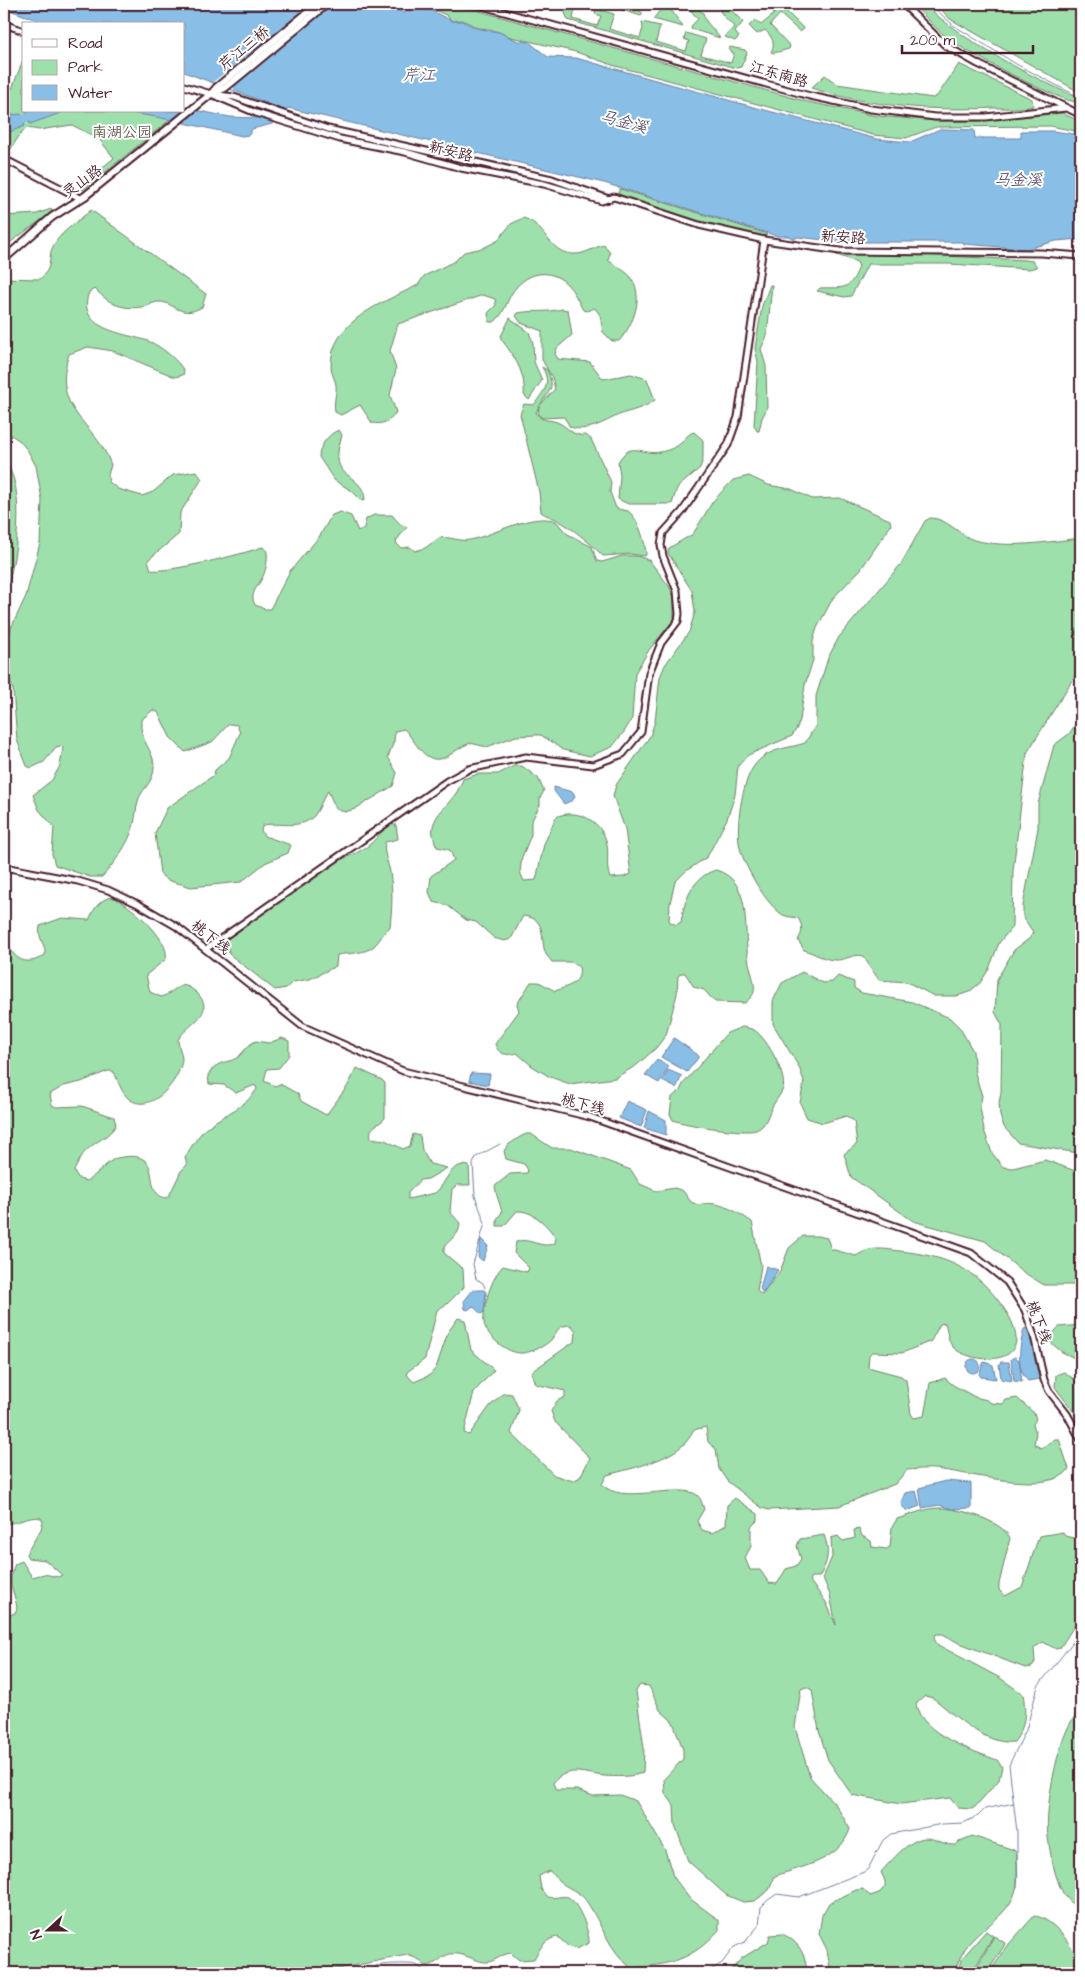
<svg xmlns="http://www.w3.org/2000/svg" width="1085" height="1977" font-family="'Architects Daughter','LXGW WenKai TC',sans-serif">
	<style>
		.green { fill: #9de0ab; stroke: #74806b }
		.water { fill: #89bfe7; stroke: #707f9c }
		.pier { fill: #fff }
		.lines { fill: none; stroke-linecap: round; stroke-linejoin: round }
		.stream { stroke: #707f9c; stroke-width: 1 }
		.river { stroke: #89bfe7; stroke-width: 8 }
		.secondary-casing { stroke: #4a1f2b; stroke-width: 9 }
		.highway-casing { stroke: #4a1f2b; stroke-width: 10 }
		.secondary { stroke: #fff; stroke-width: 5 }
		.highway { stroke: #fff; stroke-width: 6 }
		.labels { text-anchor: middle; stroke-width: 4; stroke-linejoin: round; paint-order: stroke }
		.street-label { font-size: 15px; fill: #4a1f2b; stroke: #fff }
		.park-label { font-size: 15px; fill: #635951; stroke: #fff }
		.water-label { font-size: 16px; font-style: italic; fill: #60576d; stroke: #fff }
	</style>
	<rect width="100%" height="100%" fill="#fff"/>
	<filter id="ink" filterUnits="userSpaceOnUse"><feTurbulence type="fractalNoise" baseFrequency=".02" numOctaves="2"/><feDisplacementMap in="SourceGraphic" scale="10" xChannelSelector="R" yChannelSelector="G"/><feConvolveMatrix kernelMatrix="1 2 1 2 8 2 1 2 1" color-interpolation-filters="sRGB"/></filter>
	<g filter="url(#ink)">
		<g class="green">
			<path d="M379,4h75l354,98 69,14 61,5h41l83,-8 19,9v10l-31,-6 -114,1 -30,11 -33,-3 -261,-70 -36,-13 -65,-15 -21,-8 -12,-1 -15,-8 -11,1 -6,-6 -14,-6 -19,-2 -11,3z"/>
			<path d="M568,4h14l-1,6 -6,-1 -2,10 24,7 4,-10 -6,-2 1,-5 18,5 -5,15 31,9 3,-10 -1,-6 18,4 -4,16 30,9 3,-10 -5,-2 2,-6 20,6 -5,16 30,8 3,-10 -5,-2 1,-4 15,3 2,3 -6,14 -5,1 -168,-48 -3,-7z"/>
			<path d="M617,4h17l9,10 -2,2 -22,-7z"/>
			<path d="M659,4h8l16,23 -30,-8 8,-10z"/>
			<path d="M685,4h8l10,9 3,8 14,17 -29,-9 1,-4 6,-6z"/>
			<path d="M718,4h7l18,18 -8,10 4,5 -4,4 -10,-4 9,-10 -13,-14z"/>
			<path d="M770,4h9l25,25 -4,3 -20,-18 -10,11 20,21 -1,3 -15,4 -3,-1c5,-9 1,-15 -6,-22l-8,4 -8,-8 6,-6 6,5 12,-10 2,-5z"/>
			<path d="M913,4h12c36,37 104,71 151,93v5c-14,0 -109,-49 -124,-61 -15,-10 -27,-25 -39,-37z"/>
			<path d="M936,4h145v89l-131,-74z"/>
			<path d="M24,57v54h157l-98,79 -4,-4 35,-28 -15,-19 -27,-14 -33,5 -12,-2 -8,8 -12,19 -3,-2v-65l8,1z"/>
			<path d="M959,64l73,35 1,7c-11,3 -26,2 -38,2 -61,3 -125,-1 -184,-20l14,-13 12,9 96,14 4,-2z"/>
			<path d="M620,189l147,45 -2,2 -70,-14 -77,-28z"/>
			<path d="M51,209l1,3 -48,35v-31l33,-2z"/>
			<path d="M91,210l115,84 -4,13c-22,13 -28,-6 -44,-5 -4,0 -8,3 -11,4 -23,5 -37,-1 -52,-17l-6,3c-14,38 36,41 59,49 13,5 30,19 36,30l-1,4 -8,2 -62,-26 -25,-4 -19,7c-19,58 27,67 42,111l-3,10 1,7 9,7 24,7 11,-4 20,-17 23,-4 6,8 -22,34 -1,21 -31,26 3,10c16,3 93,-16 111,-23l4,2c3,6 0,22 -3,27 -5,12 -14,16 -8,29l10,4h5l20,-38 29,-34 13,-22 8,-3 11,4 7,15 6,-3 2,-9 8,-4h18l8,9 7,3 -11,14 1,3 4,4 9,-1 5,4 10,-3 14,-10c11,-2 21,4 31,2 24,-5 62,-28 86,-19l10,12 26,14 5,14 5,1 20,-6h15l12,4 20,26 5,11v22l-25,31 -14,23 -3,46 -8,13 -12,15 -22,9 -27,-6 -22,-15h-5l-20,1 -29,11 -17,-4c-9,3 -16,10 -24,14 -21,10 -30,-16 -42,-28l-9,2 -1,10 -6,16 9,16 -4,13 -38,23 -10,3 -9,-3 -8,-18c-6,7 -8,18 -14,25 -13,14 -35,6 -51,9l-2,5 3,6 27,9 -3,8 -23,10 -24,19 -50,5 -24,-7 -7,-6 -5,-41 12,-25 47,-33 1,-5 14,-12 11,-25 -3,-8 -8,-1 -17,18 -27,10 -15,-15 -12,-25 -5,-2 -12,10c-2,22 14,31 13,47 0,14 -10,20 -15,31 -3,8 -3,17 -5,26 -5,20 -19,38 -32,53h-12l-35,-12 -3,-11 2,-27 -15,-17 -6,-15 19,-15 8,-14 3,-18 -2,-2 -5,1 -12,15 -13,6 -4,-2 -10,-26 -4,-50 -8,-25 1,-18 5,-19 15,-32 14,-53 2,-43 -6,-34 -8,-15 -8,-10 -16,-11v-152l36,1c16,-15 5,-21 15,-36 8,-13 25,-23 36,-33z"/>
			<path d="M523,218c22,5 25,35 50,36 11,1 21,-7 31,-9l6,8 -2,7c5,4 19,12 22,16 15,20 4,48 -11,65h-7l-9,-9 -3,-17 -5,-7 -8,3 -4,-1c-5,-9 -9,-19 -16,-26 -19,-18 -42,-11 -55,9 -6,10 -8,22 -18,29h-5l-1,-9 8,-8 -1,-6 -12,-4 -85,29 -8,27 6,18 -6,26 6,17c-5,10 -15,13 -24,11l-12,-18 -19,10 -6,-3c-2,-12 2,-18 1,-27 -1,-6 -5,-12 -5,-18 -1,-47 54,-65 87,-82l6,-9 31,-15 9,-9 19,-4 14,-7 14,-17z"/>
			<path d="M881,253l145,7 7,1 4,6 -8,2 -80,-5h-81l-17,32 -7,1 -27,-6 3,-3c24,-1 29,4 39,-21l-2,-5 -23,-8z"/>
			<path d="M770,285h2l-5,51 -6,13 5,17 1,42 -5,10 -3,13h-2l-3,-6 4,-63 -3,-14 7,-42z"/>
			<path d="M562,309l6,1 4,25 -15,13 -2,6 3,5 32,3 13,17 28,-5 16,5 8,21c-12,9 -23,10 -36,15 -15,7 -32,18 -49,12l-6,-10 -22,1 -4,-4 1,-8 -3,7c6,9 13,6 21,9 12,5 15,15 29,13l5,4 20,43 -1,10 6,16c4,2 8,2 12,3 10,6 18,33 18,44l-2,1 -14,-2 -27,2c-12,-12 -29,-27 -44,-35 -6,-4 -13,-5 -18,-9l-2,-20 -19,-78 4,-10 10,1c10,-15 18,-20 8,-38l5,3c9,19 2,20 -7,35l15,-16 -3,-12 -10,-17v-29l-21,-8 -5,-7 2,-3c14,-3 29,0 44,-4z"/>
			<path d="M510,318l19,14 4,11 1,19 8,18 -13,20 -5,-5c2,-22 -10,-39 -23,-56v-3z"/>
			<path d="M339,430l3,5c-2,8 -5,16 -4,24 1,19 26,18 27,41l-3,1 -10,-10 -18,-11 -15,-23c0,-11 10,-24 20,-27z"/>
			<path d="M694,432l9,8v19l-3,9 -23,20 -5,16h-44l-10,-5 2,-23 -2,-14c13,-23 24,-6 42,-10 6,-1 18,-5 22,-10 5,-5 5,-8 12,-10z"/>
			<path d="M4,460c24,28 12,105 0,138z"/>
			<path d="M749,476l19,9 23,4 21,10 28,-1 50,22 1,5 -30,44 -28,29 -16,30 -4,13v19l-8,25 -5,35 -3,8 -5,8 -44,19 -10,11 -3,29 -8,24 -20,38 -21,14 -11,11 -5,21 -1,18 7,4 5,-3c3,-21 12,-46 35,-52 37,11 27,57 32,87 1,11 8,25 6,35 -1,4 -6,8 -9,11l-30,-1 -11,-12 -10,-3 -9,-14h-3l-4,3 -1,18 -11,41 -10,13 -19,17 -22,13 -45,6 -20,-7 -18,-11 -15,-13c-9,3 -19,2 -22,-9l24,-33 -2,-7 14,-22h8l16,9c13,-5 27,-7 24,-24l-7,-5h-20c-2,-3 -6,-6 -7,-10 -5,-16 2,-34 -22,-36l-12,23 -7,2 -10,-3 -18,-16 -10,-2 -19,-15 -14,-3 -4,-10 2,-16 23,-16 -4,-10 -13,-3c-12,-25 3,-33 17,-51 4,-5 7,-12 9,-17l15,-5h20l16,-8h8l16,12 6,13 -4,7v7l-9,17v13l-9,22 -2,15 4,9 12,-1 8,-36 12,-27c19,-9 43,2 50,23 4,12 -1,26 4,38l14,-1 7,-3 -6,-45 -12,-33 3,-11 34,-49 5,-15 5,-44 5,-12 24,-33 6,-20 -3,-21 -24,-38 1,-5 24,-14 20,-33 20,-21z"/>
			<path d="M930,518c17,0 29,17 44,22 34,9 73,2 107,-2v128l-54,87 -14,118 -1,56 -13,16 -10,26 -9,14 -11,9 -12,4h-23l-27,-14 -28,-2 -16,-24c-10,-3 -18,5 -28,4 -10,0 -21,-7 -31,-10l-6,-10c5,-8 5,-14 0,-22 -5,-1 -11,-1 -15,-3 -16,-9 -39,-49 -43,-67 -5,-20 2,-66 14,-82 13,-18 33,-17 51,-23l11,-18v-29l12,-38 11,-21 62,-73 24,-43z"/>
			<path d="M1081,716v437h-3l-60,-10 -14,-16 -4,-11 -1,-13 2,-11 1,-67 -7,-13 2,-33 17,-29 16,-12 3,-6 -10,-15v-11l15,-78v-24l16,-59 15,-11z"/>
			<path d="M390,824l6,1 2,14 -13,3c-2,12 3,19 5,30 3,19 2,37 0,55 -8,6 -9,13 -16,19 -8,8 -26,7 -37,9l-1,11 -26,13 -17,3 -7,6 -11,2 -46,-36 -3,-16c12,-19 36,-31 57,-39 20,-37 55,-32 85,-53 8,-6 13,-15 22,-22z"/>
			<path d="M111,897c17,5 60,42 55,62l-20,16 4,17 11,5c8,-2 13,-9 20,-11 5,-2 11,3 15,6 23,22 -10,32 -18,48 0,6 4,13 4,19 -1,21 -32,58 -54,39 -7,-6 -10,-18 -15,-27h-5l-27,11 -17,4 -14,8 2,11 4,2 26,-1 32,11 2,8c-9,14 -18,14 -29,25 -6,5 -9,14 -13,21l5,8 7,2c12,-6 21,-20 31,-23 52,-11 22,35 49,40l3,-2 12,-25 6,-6 -2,-8c7,-11 14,-24 25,-32 15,-11 37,-19 47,-36l-2,-4 -19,8 -12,-8 -15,-1 -1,-9c11,-17 18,-10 30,-18 7,-6 10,-13 18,-16l13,2 13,-5 7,3v14l-10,13 -12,1 -3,12 11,5 5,-2 18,10 3,7 25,14 21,-28 10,-19 25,12 3,3v35c-6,8 -17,7 -14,20l14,2 18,9 7,-3 3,-12 7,2 2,14 8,14 17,4 -19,11 -8,1 -12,13v6l27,-6c12,-9 14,-32 34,-27l1,19h-13l-5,4 -2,23 10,11c0,14 -11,15 -16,25v5l19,16 1,18 -17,17 -10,6 -12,49 -18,13 1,4 6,6 16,-7 6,-7 12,-36 10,-14 7,2 6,30 23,20 -20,22 -10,41 5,2 21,-29 14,-13 8,1 7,16 -8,23 43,42 19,6 7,-4 10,-19 -35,-36 -4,-11 6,-10 8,-4v-6l-30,-7 -4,-12 44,-31 1,-10 -5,-6c-15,1 -12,5 -20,15 -5,6 -23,14 -31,13 -13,0 -34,-17 -36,-30 -2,-15 8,-47 19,-57l24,6 2,-4 -15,-15 2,-11c12,-6 26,8 39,1l1,-5c-8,-12 -23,-28 -39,-27l-13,15h-7v-7l5,-7c-2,-9 -6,-16 -7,-26l15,-12 17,-1 1,-3 -4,-6 -18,-5 -2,-8 4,-6 12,-8 6,-3h5l21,14h19l60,22 9,14 16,7 19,-3 8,3 8,11 7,3c19,-6 38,6 54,17l9,44 -4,25 5,4 18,-24 9,-23 14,-12h15l9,2 4,11 25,7c15,-10 27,-7 44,-5 46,5 76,17 103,56 7,10 12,19 13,31 1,29 -49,23 -62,10 -7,-6 -6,-16 -9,-25l-5,1 -9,17 -29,12 -30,-1 -3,3 -1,12 33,9 5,4 5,34 3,4 10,-2 6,-33 15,-5 8,7 22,12 12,3 4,3 12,1 3,-4 11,-2 17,15 2,6 -3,5 3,9 -2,11 7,4 14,-9h4l10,30c-17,27 -100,4 -127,1 -11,-2 -23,-1 -35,0l-12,14 -56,22 -70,4 -7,-2 -35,-27 -8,-12 -3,-20 -8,-7 -2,-15 -13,3c-8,28 -61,38 -86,45l-5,9c17,22 78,-2 95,11 4,3 5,9 7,14l-7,12 5,9 10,3 14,-8 1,-20 8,-7 23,16v6l-7,7v19l-6,12 5,12h10l9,13 8,1 9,-15 10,-3 5,-7 -4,-13 3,-7 24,-4c6,16 4,28 -5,42h-8l-2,3 17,22 10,23 -6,-30 -7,-17 9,-21 -1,-19 7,-2 5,5 12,-3 -1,-8 5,-1 3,7 9,5 1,6 14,2 4,-2 2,-20 5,-8c13,-4 29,-11 42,-11 20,0 62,12 71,30l-11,46v6l6,6 17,-9 17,-51 24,-4 2,4 16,4v75l-21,33 -4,1 -13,-7 -9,6 1,14 -3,5 -7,1 -68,-26 -14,-8h-7l-2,5 4,6 62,33 23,16c3,17 3,33 -9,48 -30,3 -59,-27 -81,-44l-8,-2 -9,8c5,30 57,47 81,56l5,7 -3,13 -24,27 -3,2 -14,-1 -8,-10 -49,6 -49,-9 -24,-35 -9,-29 -7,-41 -6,-3 -5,2 -6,38 15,50 26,28 14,24c-10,32 -47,37 -75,47l-6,14 -14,11 -12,1 -17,-7 -38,-34 -13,-36 -1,-20 -9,-12 -1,-14 19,-20v-10l-10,-27 -13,-12 -11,-24 -9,-1 -4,6 8,57 -1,25c-12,4 -27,4 -39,3 -19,-2 -37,-11 -51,7l3,7h21l16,6 27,-1 16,6 29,49 8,26 16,22 30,22v10c-28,31 -48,34 -88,38 -22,-18 -29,-43 -44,-66 -7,-11 -19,-13 -28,-21 -4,-4 -6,-8 -10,-10l-10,5 2,13 7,8c7,2 14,-2 20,0 10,5 22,35 21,46l-13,6 -7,-2 -11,-10c-12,1 -19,12 -24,22l-15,1 -8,-7c-11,1 -16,10 -26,9 -12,-1 -21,-10 -35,-8 -9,2 -13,11 -24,12l-8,-7 -11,-4 -89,18h-314v-356l11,-4 2,-5c-3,-20 -11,-23 -2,-44l7,-3 10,16 12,-3 14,3 4,-2 -17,-15 -17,-2 -2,-4 15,-25 2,-8 -2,-3c-13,-3 -24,7 -37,5v-29l4,-13 -4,-1v-532l5,-1c9,16 21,18 36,8 1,-12 -8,-16 -5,-29l22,-8 27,2c4,-10 11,-21 22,-23z"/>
			<path d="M802,972l21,11 9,-1 6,-6 16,6v6l8,5 50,9 38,16 10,10 13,23 2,22 7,23 -2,11 4,23 8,23 11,14 10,1 32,-8 36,13v112h-37l-21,-13 -38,-31 -72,-20 -62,-44 -7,-23 13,-10 -3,-23 -8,-5 -23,7 -16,-5 -7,-15 4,-22 -5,-14 -26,-43v-23l9,-18z"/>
			<path d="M742,1027c6,1 13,2 17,7 10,9 28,42 24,55 -3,7 -9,13 -12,20 -4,8 -5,17 -15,21 -11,4 -71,-5 -83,-10l-3,-6 2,-17 8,-6 3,-7 44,-51z"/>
			<path d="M1081,1325v36l-19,-9 -12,-10 1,-7 8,-8z"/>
			<path d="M1064,1372l17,12v31l-8,-4 -18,-24 1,-12z"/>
			<path d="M1081,1710v203c-5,-6 -13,-13 -18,-20 -8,-15 -13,-39 -15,-56 -4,-26 11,-113 33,-127z"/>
			<path d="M972,1836l42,14 3,4c0,11 2,25 -1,35 -5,22 -26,34 -40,47 -12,11 -17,23 -22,37h-123l-4,-23 -8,-16 3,-19 7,-12 27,-13 7,-1 7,7 9,-3 6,-6v-6l-4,-9c10,-11 28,-33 44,-34 12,0 20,8 31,7l4,-4z"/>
			<path d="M1034,1916c20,1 47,39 47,57h-92l20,-29z"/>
			<path d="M986,1931l7,5 -21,37h-14l5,-16z"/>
			<path d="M782,1934c17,7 24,21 25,39h-79l14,-15 26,-16 2,-7z"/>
			<path d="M994,1936l11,7 -1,3 -17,27h-13z"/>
		</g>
		<g class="water">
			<path d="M4,4h373l28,9 5,-4 20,1 22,11h10l14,7 23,4 19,9 11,1 19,15 28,1 181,50 120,31 33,3 30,-13 34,1 1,8h46v-7h32l28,4v104l-25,2 -29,8 -63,-5 -1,-2h-122l-43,-5 -4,2 -6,-3h-11l-173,-53 -316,-75 -16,16 -20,5 -3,6 -7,1 -80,-18 -42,-7h64v-3l46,9 28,1 5,-2 4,-13 -83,-31v-48h-136l-44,-16z"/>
			<path d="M66,111l-36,13 -4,-12 3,-1z"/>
			<path d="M21,114l4,12 -21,8v-18z"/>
			<path d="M554,787l19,5 2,4 -2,4 -9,4 -10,-13z"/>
			<path d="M674,1038l24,17v3l-11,14 -26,-15z"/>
			<path d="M657,1060l12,6 -10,17 -14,-8z"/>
			<path d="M668,1070l14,6 -6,12 -14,-7z"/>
			<path d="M471,1073l19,1 -2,11 -19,-4z"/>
			<path d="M627,1101l20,9 -6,17 -22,-9z"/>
			<path d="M649,1111l17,9v15l-22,-7z"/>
			<path d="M481,1239l7,7 -5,15 -5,-4z"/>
			<path d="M766,1266l12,4 -15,23 -3,-4z"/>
			<path d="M473,1290h11l2,2 -2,20 -3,2 -8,-8 -5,4 -3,-1 -1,-8z"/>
			<path d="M1027,1328l2,3 10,48 -11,2c-13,-12 -8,-37 -4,-52z"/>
			<path d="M1015,1357l4,3 3,22 -8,-1 -3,-22z"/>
			<circle cx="973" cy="1366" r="7"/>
			<path d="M984,1362l9,3 3,14 -15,-2 -2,-3z"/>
			<path d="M1001,1362h8l3,19 -11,-2 -2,-15z"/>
			<path d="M945,1481l26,2v25l-19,1 -13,-4 -17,3 -3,-20z"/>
			<path d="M916,1491l4,15 -13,5 -5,-5 -1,-4 4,-9z"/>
		</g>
		<path class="pier" d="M313,4h21l-101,79 1,7 -21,-8z"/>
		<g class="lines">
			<g class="stream">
				<path d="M930,4l23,21 63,39 59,31 4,8"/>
				<path d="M485,1288l-2,-5 -7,-4 -3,-15 12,-41 -10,-27 -2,-32 3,-7 24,-13"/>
				<path d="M1017,1887v-55l-8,-67 17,-35 12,-44 43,-54"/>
				<path d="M374,1973l2,-7c4,-2 36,-3 40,-1 3,1 6,5 10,6 14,2 25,-6 39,2"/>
				<path d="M555,1973h14"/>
				<path d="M608,1973l19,-6 35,6"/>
				<path d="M706,1973l16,-10 12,-16 11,-5 14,-17 2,-18 7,-7 9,-6 22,3 65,-25 4,-3 15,-29 8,-6 51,-10 21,-1 15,-7 7,-7 29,-6"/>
			</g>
			<path class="river" d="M23,119l21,-8"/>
			<defs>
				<g id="secondary">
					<path d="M475,4l335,92 61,13 64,8h51l80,-9"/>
					<path d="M903,4l43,42 32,18 103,51"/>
					<path d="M4,24l20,7"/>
					<path d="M184,86l27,8 23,3 94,32 224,50 57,20"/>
					<path d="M211,94l45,19 84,26 65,13 56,16 83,16 58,17 12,-4 85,28 65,15 76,11 201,2 40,3"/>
					<path d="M4,159l76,39"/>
					<path d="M4,867l74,14 30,9 30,14 38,22 126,100 101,45 187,46 381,136 36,29 18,28 9,26 10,44 5,11 18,23 14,26"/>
					<path d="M206,949l241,-168 22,-12 57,-12 67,8 30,-11 18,-22 8,-59 12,-30 17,-22 1,-7 -2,-23 -14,-35 -2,-11 2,-12 19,-21 46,-67 10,-28 26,-177"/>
				</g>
				<g id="highway">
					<path d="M212,93l5,-6 101,-83"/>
					<path d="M4,259l48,-42 33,-21 126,-102 14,-6 102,-84"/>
				</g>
			</defs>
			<use href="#secondary" class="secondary-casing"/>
			<use href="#highway" class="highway-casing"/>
			<use href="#secondary" class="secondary"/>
			<use href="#highway" class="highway"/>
		</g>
	</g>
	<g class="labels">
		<g class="street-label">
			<text transform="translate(244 48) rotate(-39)" y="5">芹江三桥</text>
			<text transform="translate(779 74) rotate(16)" y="5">江东南路</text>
			<text transform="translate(451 151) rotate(14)" y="5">新安路</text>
			<text transform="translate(82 181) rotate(-36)" y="5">灵山路</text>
			<text transform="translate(843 237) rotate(4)" y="5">新安路</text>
			<text transform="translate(211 937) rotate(38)" y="5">桃下线</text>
			<text transform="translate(583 1104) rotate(15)" y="5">桃下线</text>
			<text transform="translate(1039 1322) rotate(69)" y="5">桃下线</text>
		</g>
		<g class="park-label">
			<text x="122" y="137">南湖公园</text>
		</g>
		<g class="water-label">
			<text x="419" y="80">芹江</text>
			<text transform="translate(624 121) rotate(15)" y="6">马金溪</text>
			<text x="1018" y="185">马金溪</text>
		</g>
	</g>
	<rect width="1085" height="1977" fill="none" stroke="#fff" stroke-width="20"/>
	<rect x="10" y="10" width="1065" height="1957" fill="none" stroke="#4a1f2b" stroke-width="2" filter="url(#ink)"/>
	<rect x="22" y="22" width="162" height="90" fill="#ffffff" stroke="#b7a5aa"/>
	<rect x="32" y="39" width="25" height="8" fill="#ffffff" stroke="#b7a5aa"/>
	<text x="68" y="48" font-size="15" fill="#4a1f2b">Road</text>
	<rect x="32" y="60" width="25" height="15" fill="#9de0ab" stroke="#b7a5aa"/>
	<text x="68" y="72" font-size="15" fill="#4a1f2b">Park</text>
	<rect x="32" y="85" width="25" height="15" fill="#89bfe7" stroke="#b7a5aa"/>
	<text x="68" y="98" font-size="15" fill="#4a1f2b">Water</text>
	<g transform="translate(48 1930) rotate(249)" stroke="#ffffff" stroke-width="4" paint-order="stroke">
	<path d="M0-4L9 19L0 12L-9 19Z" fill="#4a1f2b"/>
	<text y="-8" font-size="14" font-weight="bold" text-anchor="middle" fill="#4a1f2b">N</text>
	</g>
	<path d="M902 45v8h131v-8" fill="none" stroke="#4a1f2b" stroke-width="2.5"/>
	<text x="910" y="45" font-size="15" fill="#4a1f2b" stroke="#ffffff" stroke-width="4" paint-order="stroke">200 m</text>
</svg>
